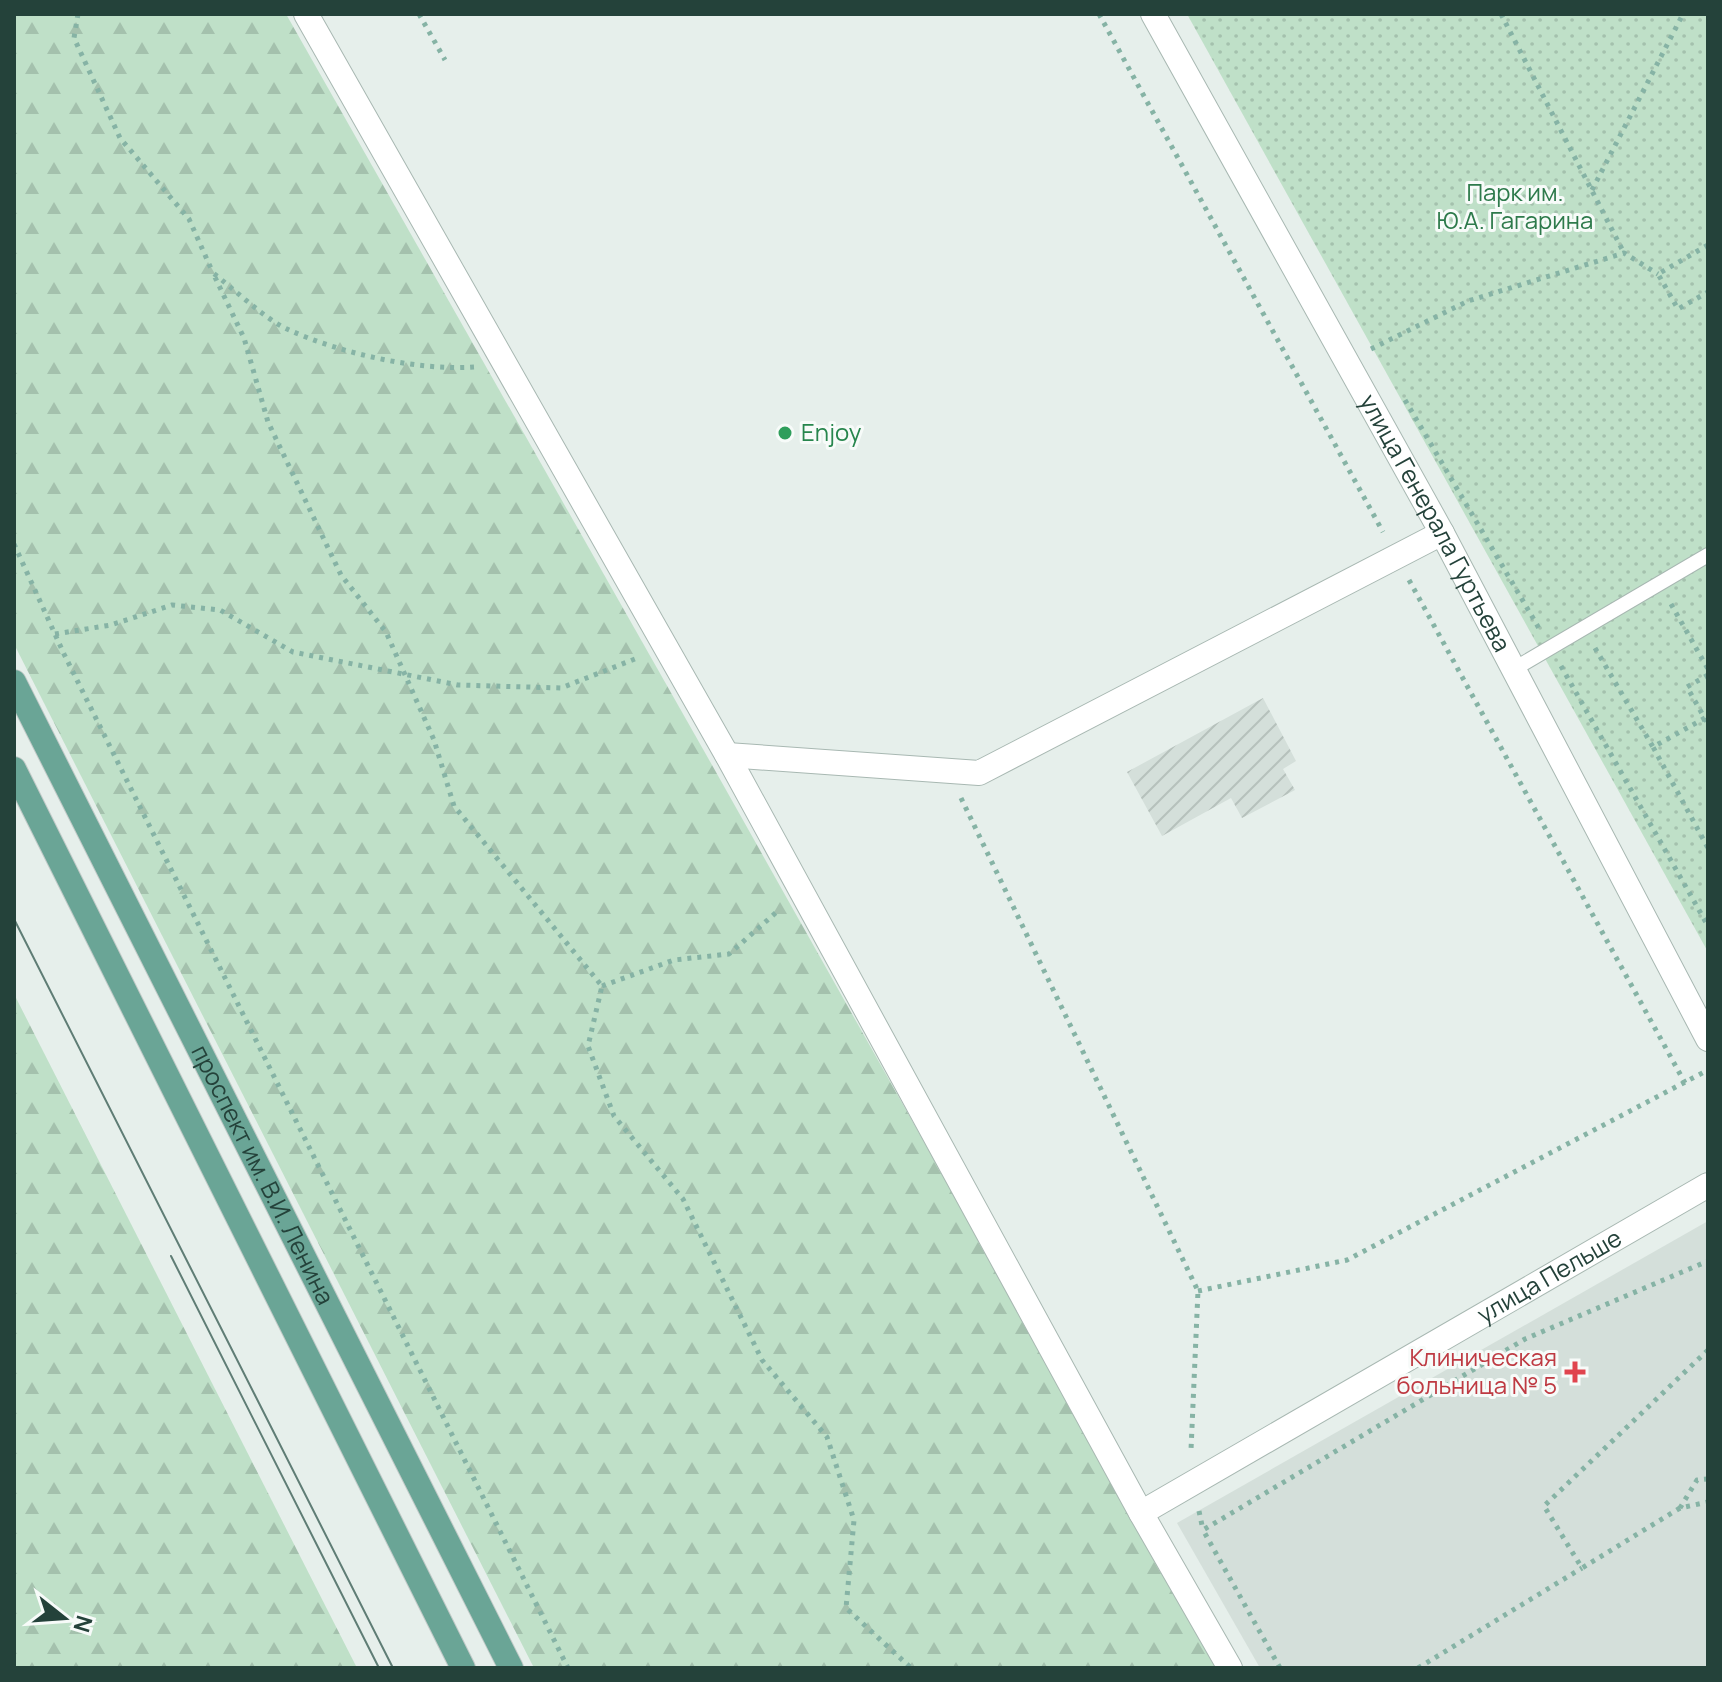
<svg xmlns="http://www.w3.org/2000/svg" width="1722" height="1682" font-family="Manrope,sans-serif">
	<style>
		.built { fill: #d4dfda }
		.industrial { fill: url(#industrial-furrows) }
		.green { fill: url(#green-dots) }
		.forest { fill: url(#forest-firs) }
		.lines { fill: none; stroke-linecap: round; stroke-linejoin: round }
		.service-casing { stroke: #a8b8b2; stroke-width: 16 }
		.minor-casing { stroke: #a8b8b2; stroke-width: 26 }
		.primary-casing { stroke: #c2cac8; stroke-width: 26 }
		.path { stroke: #86b3a5; stroke-width: 5; stroke-dasharray: 4 6; stroke-linecap: butt }
		.service { stroke: #fff; stroke-width: 14 }
		.minor { stroke: #fff; stroke-width: 24 }
		.primary { stroke: #6aa596; stroke-width: 24 }
		.tram { stroke: #5f7d75; stroke-width: 2 }
		.leisure-dot { fill: #2e9e5b; stroke: #f7fbf9; stroke-width: 3 }
		.health-dot { fill: #e0444e; stroke: #f7fbf9; stroke-width: 3 }
		.labels { text-anchor: middle; stroke-width: 6; stroke-linejoin: round; paint-order: stroke }
		.park-label { font-size: 24px; fill: #2d7a4b; stroke: #f7fbf9 }
		.leisure-label { font-size: 24px; fill: #27864d; stroke: #f7fbf9; text-anchor: start }
		.street-label { font-size: 24px; fill: #24423a; stroke: #f7fbf9 }
		.health-label { font-size: 24px; fill: #be3a42; stroke: #f7fbf9; text-anchor: end }
	</style>
	<defs>
		<pattern id="industrial-furrows" width="10" height="10" patternUnits="userSpaceOnUse" patternTransform="scale(2)"><rect width="10" height="10" fill="#d4dfda"/><path d="M-1 1l2-2M0 10L10 0M9 11l2-2" fill="none" stroke="#b6c1bc"/></pattern>
		<pattern id="green-dots" width="8" height="8" patternUnits="userSpaceOnUse" patternTransform="scale(2)"><rect width="8" height="8" fill="#bfe0c8"/><path d="M2 2h.1M6 6h.1" fill="none" stroke="#a4c1ad" stroke-width="1.8" stroke-linecap="round"/></pattern>
		<pattern id="forest-firs" width="22" height="20" patternUnits="userSpaceOnUse" patternTransform="scale(2)"><rect width="22" height="20" fill="#bfe0c8"/><path d="M5 1l3.5 6h-7zM16 11l3.5 6h-7z" fill="#a4c1ad"/></pattern>
	</defs>
	<rect width="100%" height="100%" fill="#e6efeb"/>
	<path class="built" d="M1708,1221v447h-448l-83,-145z"/>
	<path class="industrial" d="M1263,698l33,63 -13,8 12,21 -53,28 -11,-20 -69,38 -35,-64z"/>
	<path class="green" d="M1187,14h521v938z"/>
	<g class="forest">
		<path d="M14,14h272l426,751 508,903h-686l-520,-1024z"/>
		<path d="M14,994l343,674h-343z"/>
	</g>
	<g class="lines">
		<defs>
			<path id="service" d="M1514,669l194,-114"/>
			<g id="minor">
				<path d="M306,14l421,741 414,758 89,155"/>
				<path id="s1" d="M1153,14l289,519 266,506"/>
				<path d="M727,755l252,18 463,-240"/>
				<path id="s2" d="M1141,1513l567,-328"/>
			</g>
			<g id="primary">
				<path id="s3" d="M14,682l497,986"/>
				<path d="M14,769l449,899"/>
			</g>
		</defs>
		<use href="#service" class="service-casing"/>
		<use href="#minor" class="minor-casing"/>
		<use href="#primary" class="primary-casing"/>
		<g class="path">
			<path d="M78,14l-4,24 46,100 69,81 24,54"/>
			<path d="M419,14l26,46"/>
			<path d="M1099,14l284,518"/>
			<path d="M1501,14l123,239"/>
			<path d="M1592,190l91,-176"/>
			<path d="M1708,245l-50,29 20,35 30,-17"/>
			<path d="M1371,349l97,-48 156,-48 34,21"/>
			<path d="M474,367c-57,4 -135,-14 -187,-38 -22,-10 -53,-40 -74,-56l31,65 24,84 73,153 45,57 48,108 20,66 148,180 -14,60 26,70 69,83 79,161 65,77 27,83 -8,88 65,60"/>
			<path d="M1405,400l135,230"/>
			<path d="M14,544l50,110 504,1014"/>
			<path d="M1409,580l276,503"/>
			<path d="M1671,604l37,65"/>
			<path d="M55,634l56,-9 61,-20 48,5 73,42 165,33 103,3 79,-31"/>
			<path d="M1595,648l58,99"/>
			<path d="M1561,666l147,260"/>
			<path d="M1708,675l-21,12 21,37"/>
			<path d="M1705,718l-52,29 55,101"/>
			<path d="M961,798l237,493 -7,159"/>
			<path d="M602,986l72,-26 55,-6 51,-45"/>
			<path d="M1198,1291l149,-31 361,-190"/>
			<path d="M1708,1479l-11,1 -17,28 28,-6"/>
			<path d="M1680,1508l-98,60 -38,-62 164,-156"/>
			<path d="M1199,1511l4,19"/>
			<path d="M1280,1668l-77,-138 322,-191 183,-78"/>
			<path d="M1418,1668l164,-100"/>
		</g>
		<use href="#service" class="service"/>
		<use href="#minor" class="minor"/>
		<use href="#primary" class="primary"/>
		<g class="tram">
			<path d="M14,919l379,749"/>
			<path d="M171,1256l208,412"/>
		</g>
	</g>
	<circle class="leisure-dot" cx="785" cy="433" r="8"/>
	<path class="health-dot" d="M1571 1360h8v8h8v8h-8v8h-8v-8h-8v-8h8z"/>
	<g class="labels">
		<g class="park-label">
			<text x="1515" y="201">Парк им.<tspan x="1515" dy="28">Ю.А. Гагарина</tspan></text>
		</g>
		<g class="leisure-label">
			<text x="801" y="441">Enjoy</text>
		</g>
		<g class="street-label">
			<text dy="8" stroke="none"><textPath href="#s1" startOffset="582">улица Генерала Гуртьева</textPath></text>
			<text dy="8" stroke="none"><textPath href="#s3" startOffset="552">проспект им. В.И. Ленина</textPath></text>
			<text dy="8" stroke="none"><textPath href="#s2" startOffset="472">улица Пельше</textPath></text>
		</g>
		<g class="health-label">
			<text x="1557" y="1366">Клиническая<tspan x="1557" dy="28">больница № 5</tspan></text>
		</g>
	</g>
	<rect width="1722" height="1682" fill="none" stroke="#24423a" stroke-width="32"/>
	<g transform="translate(64 1618) rotate(107)" stroke="#f7fbf9" stroke-width="6" paint-order="stroke">
	<path d="M0-6L14 30L0 20L-14 30Z" fill="#24423a"/>
	<text y="-12" font-size="22" font-weight="bold" text-anchor="middle" fill="#24423a">N</text>
	</g>
</svg>
